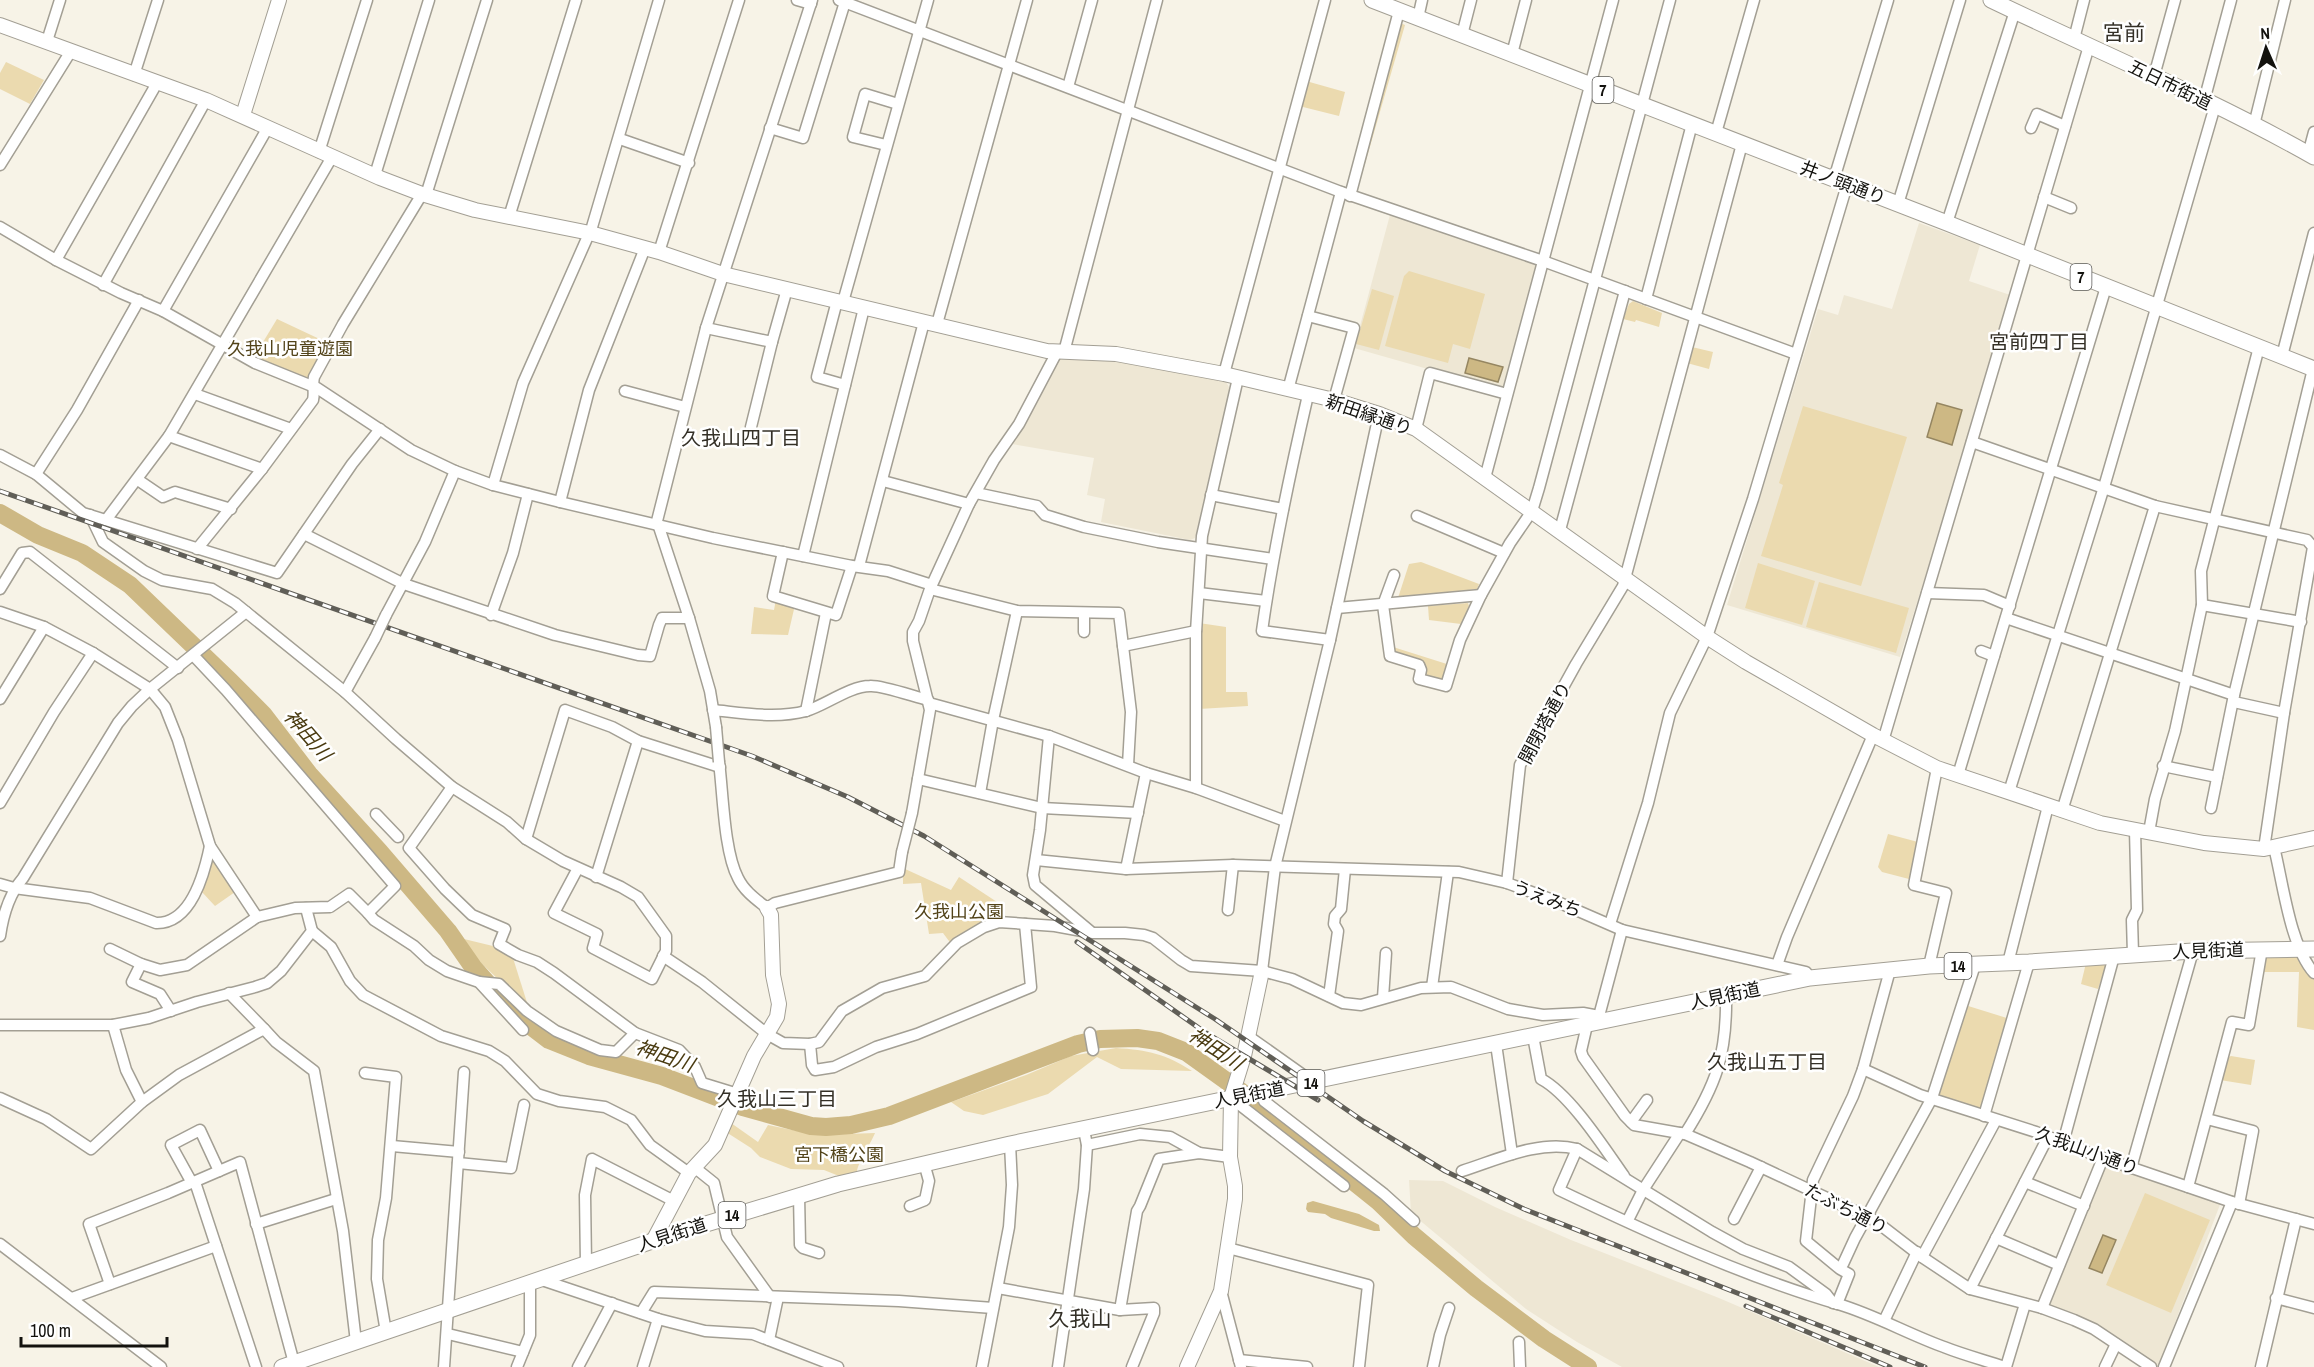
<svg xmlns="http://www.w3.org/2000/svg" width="2314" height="1367" font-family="'Archivo Narrow','Noto Sans JP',sans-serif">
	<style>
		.built { fill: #eee7d4 }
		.green { fill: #ebdaaf }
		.forest { fill: #d1bc88 }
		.water { fill: #cdb884; stroke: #958661; stroke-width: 1.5 }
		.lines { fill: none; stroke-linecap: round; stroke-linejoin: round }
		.river { stroke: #cdb884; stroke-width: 18 }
		.street-casing { stroke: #a39f94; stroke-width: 13 }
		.secondary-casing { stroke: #a39f94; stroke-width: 16 }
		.primary-casing { stroke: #a39f94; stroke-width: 17 }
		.street { stroke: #fff; stroke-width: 10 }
		.secondary { stroke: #fff; stroke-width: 14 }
		.primary { stroke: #fff; stroke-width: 15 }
		.rail-casing { stroke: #605e57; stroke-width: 5 }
		.rail { stroke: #fff; stroke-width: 3; stroke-dasharray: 9; stroke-linecap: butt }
		.street-bridge-casing { stroke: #a39f94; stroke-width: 13; stroke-linecap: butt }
		.street-bridge { stroke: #fff; stroke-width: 10 }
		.labels { text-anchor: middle; stroke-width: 5; stroke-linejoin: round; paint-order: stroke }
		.shield { fill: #fff; stroke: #5a5956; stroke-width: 1.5 }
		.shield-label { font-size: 16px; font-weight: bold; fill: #13120e }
		.street-label { font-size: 18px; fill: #13120e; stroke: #fff }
		.park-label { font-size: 18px; fill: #524319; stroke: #fff }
		.neighbourhood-label { font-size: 20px; fill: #343027; stroke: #fff }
		.water-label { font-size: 20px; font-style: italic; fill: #4a3b11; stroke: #fff }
		.quarter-label { font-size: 21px; fill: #343027; stroke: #fff }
	</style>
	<rect width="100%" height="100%" fill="#f7f3e7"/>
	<g class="built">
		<path d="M1390,215l149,50 -34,126 -151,-43z"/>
		<path d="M1919,223l61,22 -11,36 44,15 -113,361 -173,-52 91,-296 20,6 6,-20 48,14z"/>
		<path d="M1060,357l52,2 113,21 5,9 -35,149 -5,2 -89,-18 4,-23 -18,-4 7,-37 -82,-14z"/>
		<path d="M2104,1161l117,41 -63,165 -111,-62z"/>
		<path d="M1409,1180l34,1 52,26 76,33 148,58 160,69h-257l-45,-25 -51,-33 -115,-96z"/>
	</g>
	<g class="green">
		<path d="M1400,23l5,2 -49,170z"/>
		<path d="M6,62l38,18 -14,24 -30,-15v-16z"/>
		<path d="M1306,81l39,11 -6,24 -40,-10z"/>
		<path d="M1409,271l76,23 -15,55 -17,-5 -5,19 -63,-17 19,-70z"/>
		<path d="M1372,289l22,7 -15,54 -23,-6z"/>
		<path d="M1633,301l29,12 -3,14 -23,-7 -1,2 -12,-3 6,-15z"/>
		<path d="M277,319l51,24 -20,39 -54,-25z"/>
		<path d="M1692,347l21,5 -4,17 -22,-6z"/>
		<path d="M1803,406l104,31 -46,149 -100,-30 22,-71 -4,-2z"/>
		<path d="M1421,562l58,22 -2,5 -79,9 11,-34z"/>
		<path d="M1758,563l57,18 -13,44 -57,-17z"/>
		<path d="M1819,582l90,26 -13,45 -90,-26z"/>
		<path d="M776,599l19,6 -7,30 -37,-1 3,-27 20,3z"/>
		<path d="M1468,603l1,3 -8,18 -32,-4 -1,-14z"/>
		<path d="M1199,623l27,4v65h21l1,14 -49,3z"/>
		<path d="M1393,647l57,18 -5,14 -4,2 -15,-5 -1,-11 -4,-4 -26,-7z"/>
		<path d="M1888,834l30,8 -9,37 -27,-7 -4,-5z"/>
		<path d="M209,859l5,1 21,32 -20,14 -14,-15z"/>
		<path d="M903,868l48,22 8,-13 38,25 -6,21 -39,22 -9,-12 -14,1 -8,-51 -18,1z"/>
		<path d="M464,939l33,8 16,11 16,51 -54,-52z"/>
		<path d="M2264,955h33l9,16 8,8v51l-17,-3 2,-55h-38z"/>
		<path d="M2105,961l1,4 -8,24 -17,-5 5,-21z"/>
		<path d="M1965,1005l45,14 -30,91 -42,-13 -2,-5z"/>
		<path d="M1116,1048c32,2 50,6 76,23l-71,-2 -24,-12 -49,37 -65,21 -19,-4 -13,-9 75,-27 45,-19z"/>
		<path d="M2231,1056l24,4 -4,25 -31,-5 5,-21z"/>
		<path d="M731,1123l27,19 10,-17 49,10 58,-2c-4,10 -18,31 -18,39l-18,4 -15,-6 -33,-1 -31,-12 -9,-9 -25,-16z"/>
		<path d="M2145,1193l65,27 -39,93 -65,-28z"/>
	</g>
	<path class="forest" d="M1313,1201l46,13 20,11 1,6h-6l-43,-13 -6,-4 -17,-2 -2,-3 1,-6z"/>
	<g class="water">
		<path d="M1469,358l34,9 -5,15 -33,-9z"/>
		<path d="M1937,403l25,7 -10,35 -25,-8z"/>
		<path d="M2103,1235l13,5 -14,33 -13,-5z"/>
	</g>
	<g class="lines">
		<path class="river" d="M0,513l38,22 44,18 48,32 100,96 33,33 46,60 71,78 68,79 25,36 42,47 34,26 40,16 73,20 81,31 68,19 15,1 25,-2 38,-9 189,-72 22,-5 37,-1 21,3 28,11 53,38 140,112 35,34 62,52 68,51 44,28"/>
		<defs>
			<g id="street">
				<path d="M797,0l14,4"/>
				<path d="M839,0l502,192 202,69 253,93"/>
				<path d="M1418,18l4,-18"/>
				<path d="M1462,35l9,-35"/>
				<path d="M2074,39l10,-39"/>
				<path d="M50,44l-2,-6 12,-38"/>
				<path d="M1512,54l14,-54"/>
				<path d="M134,75l24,-75"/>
				<path d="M2154,76l21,-76"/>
				<path d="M1068,87l24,-87"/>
				<path d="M2204,101l27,-101"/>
				<path d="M2254,125l31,-125"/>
				<path d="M770,128l33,10 42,-136"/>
				<path d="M2031,128l6,-14 28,12"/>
				<path d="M1716,133l38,-133"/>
				<path d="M620,139l69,24"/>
				<path d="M886,145l-33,-8 12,-43 33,10"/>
				<path d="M2310,147l4,-15"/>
				<path d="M319,152l48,-152"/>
				<path d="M0,165l71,-114"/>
				<path d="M375,175l54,-175"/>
				<path d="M1834,179l54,-179"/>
				<path d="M426,195l61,-195"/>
				<path d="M1350,196l49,-185"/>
				<path d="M2044,197l27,11"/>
				<path d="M1898,204l62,-204"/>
				<path d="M509,217l67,-217"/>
				<path d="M1947,223l68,-212"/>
				<path d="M0,227l56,33 65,33 42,18 92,52 62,25 94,62 44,21 38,14 67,17 153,36 139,28 36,5 44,14"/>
				<path d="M659,252l80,-252"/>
				<path d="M56,260l101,-177"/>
				<path d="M103,285l103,-185"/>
				<path d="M1646,299l46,-175"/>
				<path d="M837,301l-20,76 28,8"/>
				<path d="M843,302l85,-302"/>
				<path d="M163,311l104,-182"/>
				<path d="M1308,316l46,12 -20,72"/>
				<path d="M937,324l90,-324"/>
				<path d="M706,328l66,14 15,-53"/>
				<path d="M1064,352l93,-352"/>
				<path d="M2282,356l32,-123"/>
				<path d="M1224,374l101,-374"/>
				<path d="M1288,390l53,-198"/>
				<path d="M625,391l60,16"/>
				<path d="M195,394l96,35"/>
				<path d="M1308,395c-18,78 -35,156 -46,236l68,9"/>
				<path d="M751,427l21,-85"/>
				<path d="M1416,429l14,-56 77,21"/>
				<path d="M169,436l93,33"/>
				<path d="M1972,442l183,64 152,34 6,7 -29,166 -20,136"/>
				<path d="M0,455l36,19 47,39 194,60 75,-109 28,-35"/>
				<path d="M36,474l41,-64 62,-110"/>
				<path d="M1485,478l128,-478"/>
				<path d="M138,480l25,17 12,-5 56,17"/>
				<path d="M883,481l86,23"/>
				<path d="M493,485l30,-102 69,-156 67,-227"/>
				<path d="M976,493l61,13 8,9 39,12 74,15 115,17"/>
				<path d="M1211,495l72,14"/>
				<path d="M560,502l29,-112 56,-142"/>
				<path d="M90,515l13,27 41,29 18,9 50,9 23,14 110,89 51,47 56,48 55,35 19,17 37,22 58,26 17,10 28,39v15l-14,28 -59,-31 4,-14 -43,-21 24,-45"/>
				<path d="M1417,516l87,37"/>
				<path d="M106,520l63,-84 163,-279"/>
				<path d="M1560,530l65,-239"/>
				<path d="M304,534l100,50 151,51 83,20 12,1 9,-31 3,-7h27"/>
				<path d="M197,549l65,-80 51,-69c2,-8 -1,-15 1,-23l29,-53 79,-130"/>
				<path d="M783,552l-10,44 63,19 16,-49"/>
				<path d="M803,556l61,-248"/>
				<path d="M859,566l65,-244"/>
				<path d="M1394,575l-11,30 7,51 29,9 2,5 -2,9 27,7 14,-46 21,-45 29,-52 22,-32 7,-23 131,-488"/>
				<path d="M0,589l22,-36 8,-1 148,116"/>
				<path d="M930,589l87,22 102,2 12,99 -3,53"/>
				<path d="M1199,593l67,8"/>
				<path d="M1927,593l57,2 26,11"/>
				<path d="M2202,605l99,17"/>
				<path d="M1337,608l144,-13"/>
				<path d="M0,612l44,15 49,26 57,36 15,18 13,33 32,106 47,71"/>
				<path d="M386,615l39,-73 30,-71"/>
				<path d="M491,615l22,-62 15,-59"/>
				<path d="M2006,618l228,77"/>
				<path d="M1084,632v-19"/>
				<path d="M1123,646l73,-15"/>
				<path d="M1981,651l13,5"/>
				<path d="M345,692l30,-54"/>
				<path d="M0,699l44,-72"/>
				<path d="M2234,702l50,11"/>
				<path d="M929,703l120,33 97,37 50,15 89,33"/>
				<path d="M713,710c30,3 63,9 93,1 18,-5 44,-25 64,-25 12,-1 45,11 58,14"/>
				<path d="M806,711l20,-98"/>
				<path d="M716,727l-6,-36 -21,-73 -32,-97 49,-193 106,-328"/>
				<path d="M1049,736l-9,94 -7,45 2,10 55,46"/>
				<path d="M1883,741l206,-695"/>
				<path d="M719,762c4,31 5,90 19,116 6,13 19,22 29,30l8,-5 124,-31 3,-20"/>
				<path d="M2163,766l54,11"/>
				<path d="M1958,775l148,-488"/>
				<path d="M918,779l124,29 96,5"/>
				<path d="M452,787l-43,61 36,41 27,26 33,14 -6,15 19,11 19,7 17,11 81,60 44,17 16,17 7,16 36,11"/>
				<path d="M1196,788v-156l6,-96 36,-158"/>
				<path d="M2009,792l95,-305 111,-381"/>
				<path d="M980,793l13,-73 24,-109"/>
				<path d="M0,803l54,-91 39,-59"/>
				<path d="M2211,808l23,-113 79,-326"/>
				<path d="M2062,811l93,-305"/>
				<path d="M912,813l18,-103 -17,-69v-9l6,-11 11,-32 39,-85 25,-44 25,-36 38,-72"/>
				<path d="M376,814l22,23"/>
				<path d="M2149,832l6,-33 20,-68 27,-126 -1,-34 58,-224"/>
				<path d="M526,839l39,-129 47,17 26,14 82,26"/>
				<path d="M2274,847c9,36 16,99 40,126"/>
				<path d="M1036,860l90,9 107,-4 226,7 48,11 46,17 69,30 184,42 4,6"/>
				<path d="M1126,869l20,-96"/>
				<path d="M596,877l42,-136"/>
				<path d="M1507,883l13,-118 56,-101 47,-78 119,-442"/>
				<path d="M0,884l14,4 76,10 66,25c35,1 48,-48 54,-77"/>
				<path d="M1228,910l5,-45"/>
				<path d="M368,913l6,7 40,26 15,14 18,11 32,11 44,48"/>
				<path d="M1610,924l38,-121 22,-90 37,-76 46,-138 94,-314"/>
				<path d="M312,931l19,16 19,34 13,14 78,41 48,15 16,10 32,33 22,7 46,6 26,13 19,25 39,28"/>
				<path d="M0,936c3,-21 9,-42 23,-58l95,-155 14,-17 18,-17 96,-77"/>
				<path d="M110,949l31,15 19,6 27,-5 70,-48 38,-9 35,-1 19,-13 19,19 27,-27 -169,-196 -32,-34"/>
				<path d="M2133,954l-1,-34 5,-10 -2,-80"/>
				<path d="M663,956l39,26 65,52 16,9 27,1 9,-2 23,-31 40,-23 43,-12 32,-33 27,-16 15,-5 56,4 38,7h32l19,2 9,3 28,22 10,6 71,5 30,8 51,24 18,2 60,-17 30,-1 57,22 35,6 40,-2 16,3 7,5"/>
				<path d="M2008,963l40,-157"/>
				<path d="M141,964l-9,18 28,12 11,17"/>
				<path d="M1777,965l10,-28 86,-202"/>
				<path d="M1929,966l17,-73 -32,-8 23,-117"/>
				<path d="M1262,971l13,-104 55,-227 49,-226"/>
				<path d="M479,982l20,2 28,27 29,20 44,19 16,2 19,-19"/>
				<path d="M1432,987l16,-115"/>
				<path d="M229,993l35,36"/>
				<path d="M1329,996l9,-65 -4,-7 1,-8 6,-7 4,-40"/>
				<path d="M1383,998l3,-45"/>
				<path d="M1599,1016l23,-86"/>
				<path d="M0,1025h113l36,-7 48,-16 58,-15 12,-4 14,-12 31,-40 -6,-23"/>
				<path d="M113,1025l13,45 16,32"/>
				<path d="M1587,1025l-6,26 2,6 42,59 9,9 51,9 65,28 124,58 48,37 48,32 72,19 32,12 20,9 57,38"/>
				<path d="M1090,1033l3,17"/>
				<path d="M1248,1036l65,46"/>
				<path d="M1533,1036l8,43c29,15 64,70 83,97"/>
				<path d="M810,1044l2,21 3,5 19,-3 42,-20 41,-13 114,-47 -6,-63"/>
				<path d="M1496,1044l16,110"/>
				<path d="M1863,1069l57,26 116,37 67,26 129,44 82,22"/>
				<path d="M365,1073l31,4 -10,121 -8,42 -1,39 9,53"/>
				<path d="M1261,1093l3,8 120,93 30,27"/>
				<path d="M0,1098l46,21 45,30 51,-47 37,-27 85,-46 12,13 38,29 29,160 13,111"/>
				<path d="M1231,1098l113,88"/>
				<path d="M1984,1116l45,-154"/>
				<path d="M2207,1119l46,12 -14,73"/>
				<path d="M1631,1122l16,-22"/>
				<path d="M1685,1134c31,-49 42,-79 41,-138"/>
				<path d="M2063,1143l51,-187"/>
				<path d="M1087,1145l53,-11 30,3 29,16"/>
				<path d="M392,1146l67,6"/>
				<path d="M1577,1149l135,83 31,17 46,18 37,27 7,9"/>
				<path d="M458,1163l53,5 13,-63"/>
				<path d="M694,1167l20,16 13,54 43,60"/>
				<path d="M2131,1168l62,-217"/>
				<path d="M1462,1171c35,-11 78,-32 115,-22l-18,41c88,42 186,87 279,114 37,11 70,30 106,43 20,8 40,13 61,20"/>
				<path d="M195,1182l61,185"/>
				<path d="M2025,1182l59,24"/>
				<path d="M192,1183l-21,-38 29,-15 19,41"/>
				<path d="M2188,1187l44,-165 17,3 13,-76"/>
				<path d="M799,1195l1,50 3,3 16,5"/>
				<path d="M910,1206l15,-6 4,-19 -5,-18"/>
				<path d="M1734,1219l27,-52"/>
				<path d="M1628,1220l15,-30 37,-57"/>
				<path d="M256,1224l80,-25"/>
				<path d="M1996,1238l63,27"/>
				<path d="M0,1244l161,123"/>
				<path d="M1228,1248l140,37 -9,82"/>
				<path d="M1922,1257l74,-137"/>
				<path d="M586,1264l-1,-69 7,-36 82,42"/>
				<path d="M1843,1264l12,-26 77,-140 43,-133"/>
				<path d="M542,1280l116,39 47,12 48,3 85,33"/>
				<path d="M110,1284l-21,-60 79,-31 72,-31 54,201"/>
				<path d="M998,1288l122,22 34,-2v5l-22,54"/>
				<path d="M1970,1289l78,-152"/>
				<path d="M1221,1291l20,76"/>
				<path d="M72,1298l144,-52"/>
				<path d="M2276,1298l38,10"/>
				<path d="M1837,1304l12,-30 -9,-5 -34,-28 7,-61 40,-84 10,-27 27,-99"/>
				<path d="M2042,1308l61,-150"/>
				<path d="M1120,1310l17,-99 3,-5 19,-47 40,-6 31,4"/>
				<path d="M641,1313l13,-21 245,9 94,7"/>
				<path d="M1884,1321l33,-69"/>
				<path d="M448,1334l75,18"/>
				<path d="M769,1340l9,-43"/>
				<path d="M1519,1342l1,25"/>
				<path d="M1239,1360l68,7"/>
				<path d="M444,1367l20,-295"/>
				<path d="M517,1367l13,-32v-51"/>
				<path d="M578,1367l34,-64"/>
				<path d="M643,1367l15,-48"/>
				<path d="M982,1367l27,-140 3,-42 -2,-41"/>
				<path d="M1058,1367l26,-178 3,-44 -3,-15"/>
				<path d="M1433,1367l7,-32 9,-27"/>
				<path d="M2006,1367l19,-63"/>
				<path d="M2105,1367l11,-23"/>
				<path d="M2164,1367l68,-165"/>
				<path d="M2261,1367l35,-148"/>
			</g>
			<g id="secondary">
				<path d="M0,25l206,75 174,78 42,16 53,16 115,23 69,19 64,22 324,77 69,3 108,20 110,26 45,14 37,15 291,208 39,25 127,73 64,33 163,55 104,20 60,6 50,-11"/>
				<path d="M243,115l36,-115"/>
				<path d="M653,1241l36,-68 26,-28 39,-89 23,-39 2,-13 -6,-29 -2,-60 -4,-7"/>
				<path d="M1187,1367l34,-76 14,-92v-13l-5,-29 1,-59 13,-42 18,-85"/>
			</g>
			<g id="primary">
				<path d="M1372,0l575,223 367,146"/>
				<path d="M1991,0c108,52 219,98 323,157"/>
				<path d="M282,1367l391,-133 165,-50 172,-40 800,-166 119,-12 100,-4 164,-11 121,-2"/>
			</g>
		</defs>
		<use href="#street" class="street-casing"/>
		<use href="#secondary" class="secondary-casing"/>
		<use href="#primary" class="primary-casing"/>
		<use href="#street" class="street"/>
		<use href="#secondary" class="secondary"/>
		<use href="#primary" class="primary"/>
		<defs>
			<g id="rail">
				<path d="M0,491l752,265 96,41 76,39 291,183 148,102 82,50 79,38 401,158"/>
				<path d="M1077,942l129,91 112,67"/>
				<path d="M1746,1306l144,61"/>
			</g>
		</defs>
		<use href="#rail" class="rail-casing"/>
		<use href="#rail" class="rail"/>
		<defs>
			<g id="street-bridge">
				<path d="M375,638l11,-23"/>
				<path d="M716,727l3,35"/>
				<path d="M902,852l10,-39"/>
			</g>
		</defs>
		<use href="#street-bridge" class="street-bridge-casing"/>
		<use href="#street-bridge" class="street-bridge"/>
	</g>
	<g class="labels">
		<g class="shield">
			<rect x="1592.5" y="77" width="21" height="26" rx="4.5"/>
			<rect x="2070.5" y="264" width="21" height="26" rx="4.5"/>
			<rect x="1944.5" y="953" width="27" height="26" rx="4.5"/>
			<rect x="1297.5" y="1070" width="27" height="26" rx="4.5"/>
			<rect x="718.5" y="1202" width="27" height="26" rx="4.5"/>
		</g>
		<g class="shield-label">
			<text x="1603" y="96">7</text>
			<text x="2081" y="283">7</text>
			<text x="1958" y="972">14</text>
			<text x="1311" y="1089">14</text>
			<text x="732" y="1221">14</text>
		</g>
		<g class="street-label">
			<text transform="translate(2170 85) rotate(26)" y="6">五日市街道</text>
			<text transform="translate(1843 183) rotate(21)" y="6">井ノ頭通り</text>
			<text transform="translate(1369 415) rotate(19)" y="6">新田縁通り</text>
			<text transform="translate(1545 723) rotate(-62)" y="6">開閉塔通り</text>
			<text transform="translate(1547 899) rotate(21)" y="6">うえみち</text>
			<text transform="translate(2208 951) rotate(-2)" y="6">人見街道</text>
			<text transform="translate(1725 996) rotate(-12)" y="6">人見街道</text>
			<text transform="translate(1249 1095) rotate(-11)" y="6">人見街道</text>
			<text transform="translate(2087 1151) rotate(20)" y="6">久我山小通り</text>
			<text transform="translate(1846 1209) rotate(27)" y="6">たぶち通り</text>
			<text transform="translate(672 1235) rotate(-18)" y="6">人見街道</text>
		</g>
		<g class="park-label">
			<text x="290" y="355">久我山児童遊園</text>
			<text x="959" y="918">久我山公園</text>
			<text x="839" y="1161">宮下橋公園</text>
		</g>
		<g class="neighbourhood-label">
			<text x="2039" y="349">宮前四丁目</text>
			<text x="741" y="445">久我山四丁目</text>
			<text x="1767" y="1069">久我山五丁目</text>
			<text x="777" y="1106">久我山三丁目</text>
		</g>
		<g class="water-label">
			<text transform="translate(308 735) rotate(49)" y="7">神田川</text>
			<text transform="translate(1216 1049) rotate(33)" y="7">神田川</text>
			<text transform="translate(665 1056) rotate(19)" y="7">神田川</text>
		</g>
		<g class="quarter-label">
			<text x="2124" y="40">宮前</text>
			<text x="1080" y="1326">久我山</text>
		</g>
	</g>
	<g transform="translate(2266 48) rotate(357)" stroke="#ffffff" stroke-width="4.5" paint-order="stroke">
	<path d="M0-4.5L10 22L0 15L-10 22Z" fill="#13120e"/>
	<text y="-9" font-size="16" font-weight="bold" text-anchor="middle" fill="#13120e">N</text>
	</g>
	<path d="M21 1337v9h146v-9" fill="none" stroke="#13120e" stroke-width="3"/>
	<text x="30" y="1337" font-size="18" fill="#13120e" stroke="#ffffff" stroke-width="4.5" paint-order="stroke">100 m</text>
</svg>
